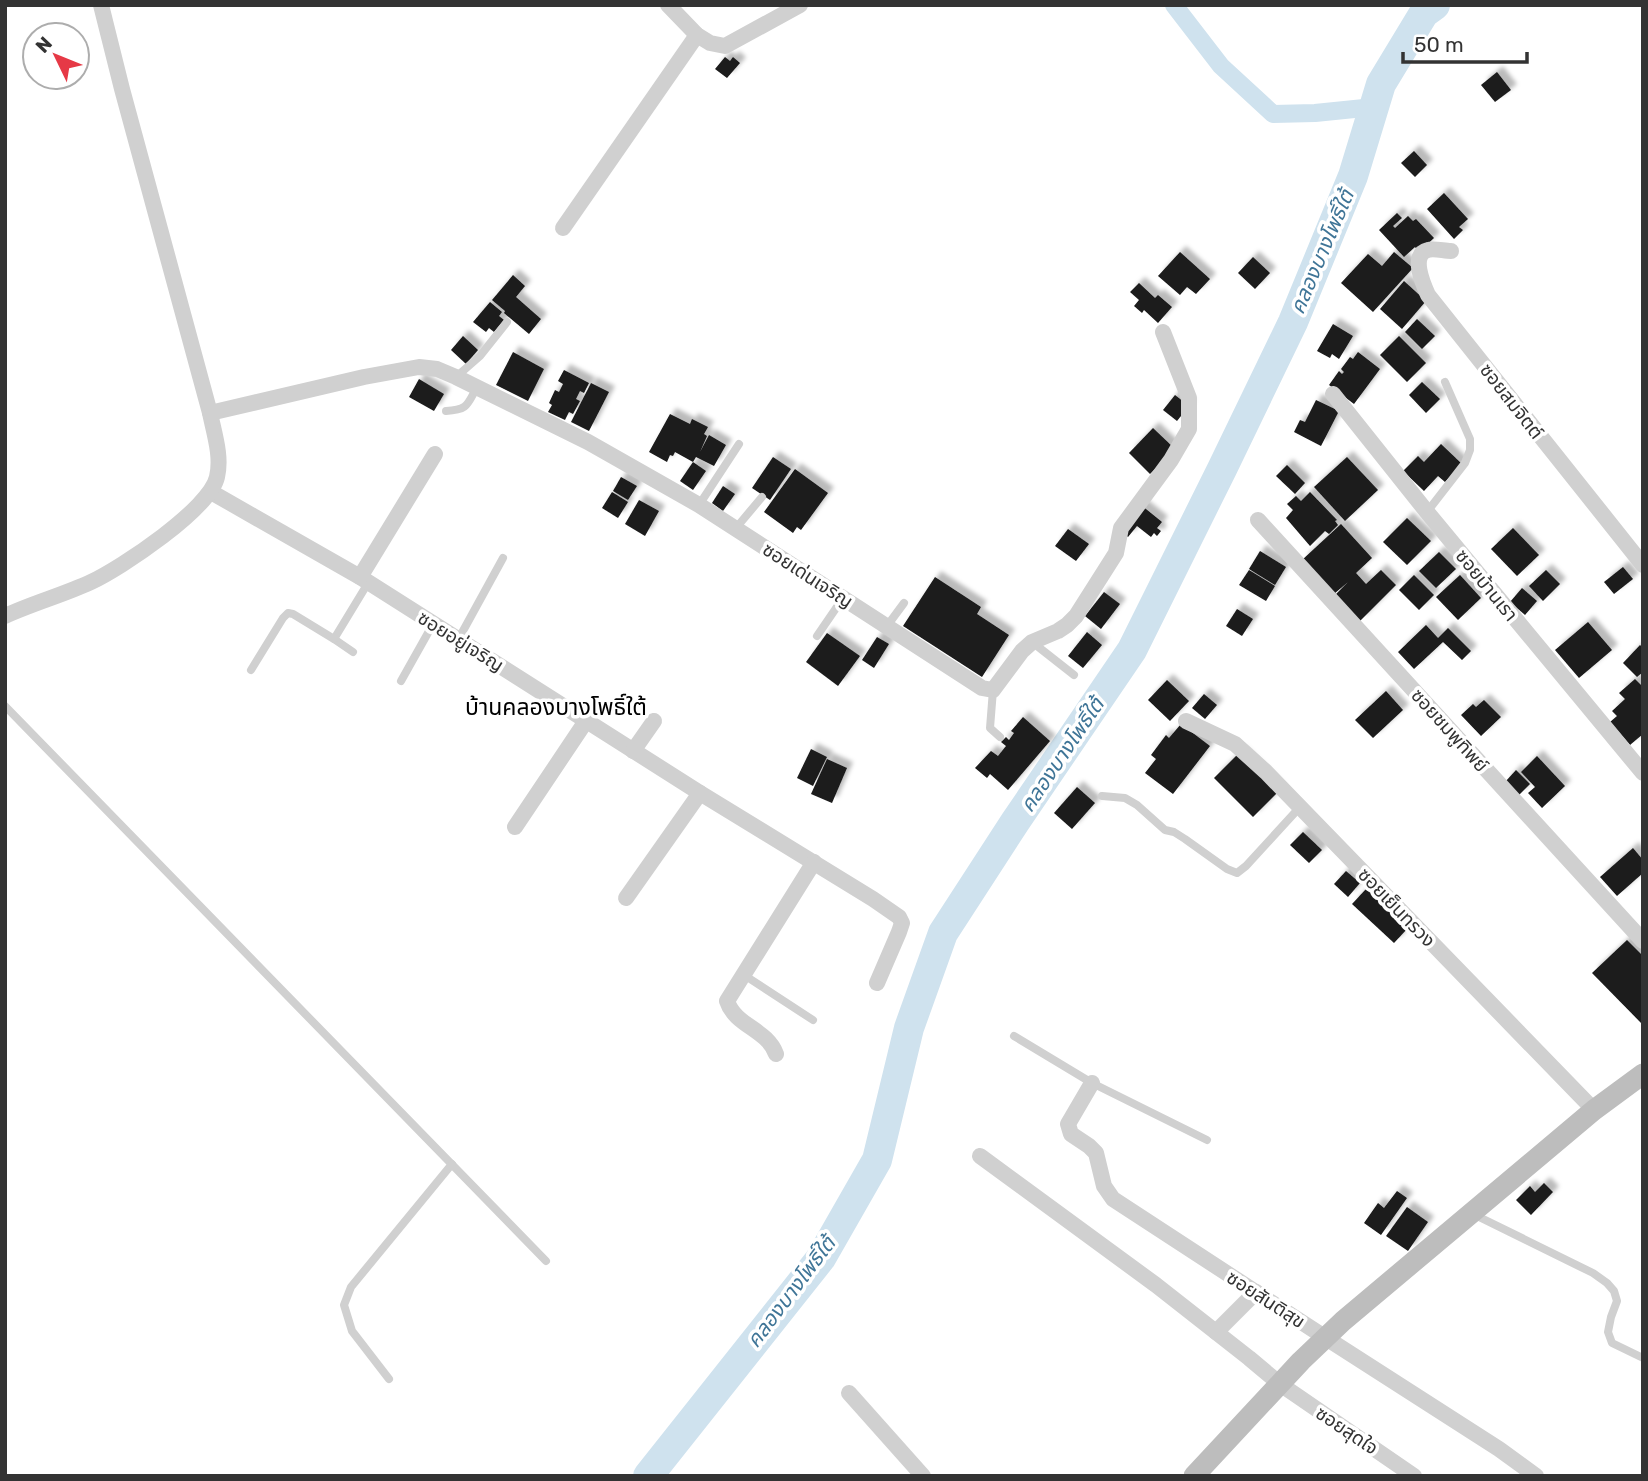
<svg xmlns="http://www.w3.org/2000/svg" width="1648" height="1481" font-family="Rubik,'Noto Sans Thai',sans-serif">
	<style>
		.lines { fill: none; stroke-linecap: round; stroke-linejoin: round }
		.canal { stroke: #cfe2ee; stroke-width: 18 }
		.river { stroke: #cfe2ee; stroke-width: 30 }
		.building { fill: #1a1a1a; filter: url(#shadow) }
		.lane { stroke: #d0d0d0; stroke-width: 8 }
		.street { stroke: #d0d0d0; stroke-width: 16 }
		.secondary { stroke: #bdbdbd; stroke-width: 21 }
		.labels { text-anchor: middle; stroke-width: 7; stroke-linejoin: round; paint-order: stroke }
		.street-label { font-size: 19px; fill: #333; stroke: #fff }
		.water-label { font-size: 21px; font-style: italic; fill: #3f7597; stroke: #fff }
		.quarter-label { font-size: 23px; fill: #000; stroke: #fff }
	</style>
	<defs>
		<filter id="shadow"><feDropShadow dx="6" dy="-6" stdDeviation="2" flood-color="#0004"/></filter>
	</defs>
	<rect width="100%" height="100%" fill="#fff"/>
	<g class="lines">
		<path class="canal" d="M1174,5l47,61 52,48 42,-1 59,-6"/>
		<path class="river" d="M648,1476l173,-218 56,-98 32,-132 34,-95 72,-111 117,-172 90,-181 71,-147 60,-146 28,-92 43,-71 11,-8"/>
	</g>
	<g class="building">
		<path d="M725,57l5,4 3,-4 7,6 -13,15 -12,-9z"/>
		<path d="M1497,72l14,18 -16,12 -14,-17z"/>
		<path d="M1414,151l13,14 -12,12 -14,-14z"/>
		<path d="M1444,193l24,26 -9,8 4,3 -9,9 -27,-30z"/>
		<path d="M1397,213l5,5 -9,8 2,2 13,-12 5,5 3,-2 18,19 -15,14 -4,-5 -11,10 -25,-27z"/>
		<path d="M1180,252l30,27 -14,15 -9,-7 -7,8 -22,-19z"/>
		<path d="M1394,252l19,16 -40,44 -32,-29 27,-29 14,12z"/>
		<path d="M1253,257l17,16 -15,16 -17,-16z"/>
		<path d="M513,275l12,11 -9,11 25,22 -12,15 -25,-21 1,-2 -13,-11z"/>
		<path d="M1404,281l22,20 -24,28 -22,-20z"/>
		<path d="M1139,283l16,15 3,-3 14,12 -14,16 -14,-13 -2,3 -8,-7 5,-6 -9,-8z"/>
		<path d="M490,302l12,10 -3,4 5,4 -10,12 -5,-4 -3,4 -13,-10z"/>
		<path d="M1417,319l18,17 -13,13 -17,-17z"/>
		<path d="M1333,324l20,12 -14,23 -7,-5 -2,4 -13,-7z"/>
		<path d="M463,336l15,14 -12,14 -15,-14z"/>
		<path d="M1399,336l27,27 -19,19 -27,-27z"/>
		<path d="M513,352l31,17 -16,32 -32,-16z"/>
		<path d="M1358,352l22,17 -26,35 -25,-19 10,-14 3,3 2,-2 -3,-3 9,-12 3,2z"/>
		<path d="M564,370l25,13 -5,10 -4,-2 -4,8 4,2 -7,13 -4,-2 -4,8 -17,-8 4,-7 -3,-2 6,-13 4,2 4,-8 -5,-3z"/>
		<path d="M419,379l25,15 -10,17 -25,-14z"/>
		<path d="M1422,382l18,17 -14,14 -17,-18z"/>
		<path d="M591,383l18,9 -20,39 -18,-9z"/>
		<path d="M1175,395l14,11 -12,15 -14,-11z"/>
		<path d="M1316,400l23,11 -18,35 -27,-14 6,-12 5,2z"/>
		<path d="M670,414l20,10 2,-5 16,8 -4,7 3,2 -7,16 9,-17 17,10 -12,21 -18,-9 -3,5 -18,-10 -2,4 -3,-1 -3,7 -18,-10z"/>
		<path d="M1153,428l22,21 -25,25 -21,-21z"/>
		<path d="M1441,444l21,20 -17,18 -7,-6 -14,15 -21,-20 15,-15 6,6z"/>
		<path d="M773,457l18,12 -21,31 -18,-12z"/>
		<path d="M1347,457l31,33 -33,31 -31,-34z"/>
		<path d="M693,462l13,9 -13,19 -13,-9z"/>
		<path d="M1287,465l18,18 -10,11 -19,-18z"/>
		<path d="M795,469l33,24 -27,37 -4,-3 -4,6 -29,-21z"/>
		<path d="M621,477l16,9 -9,14 -15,-9z"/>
		<path d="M723,486l12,8 -12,17 -11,-8z"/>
		<path d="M612,492l16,10 -10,16 -16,-10z"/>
		<path d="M1310,492l27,28 -2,1 3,4 -9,9 -4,-3 -15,15 -24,-28 7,-8 -6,-6 9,-8 5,5z"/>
		<path d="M639,500l20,11 -14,25 -20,-12z"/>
		<path d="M1141,505l21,17 -5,6 4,3 -4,5 -3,-3 -3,4 -14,-11 -9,11 -7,-6z"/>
		<path d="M1407,518l24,23 -24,24 -24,-23z"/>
		<path d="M1341,524l31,34 -16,15 10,11 15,-14 15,15 -36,36 -25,-26 13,-13 -14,12 -32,-34z"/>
		<path d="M1513,528l26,27 -22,21 -26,-27z"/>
		<path d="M1068,529l21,15 -13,17 -21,-15z"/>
		<path d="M1260,551l26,16 -11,18 -26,-16z"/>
		<path d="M1439,552l17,17 -20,19 -17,-17z"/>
		<path d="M1623,567l10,12 -19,15 -10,-12z"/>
		<path d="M1249,570l26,16 -9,15 -27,-16z"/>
		<path d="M1546,570l14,14 -17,17 -14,-15z"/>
		<path d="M1414,575l20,20 -15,15 -20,-20z"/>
		<path d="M1460,575l21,23 -23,22 -22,-23z"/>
		<path d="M935,577l46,30 -4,7 32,21 -27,42 -79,-51z"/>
		<path d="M1522,588l15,13 -12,14 -15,-13z"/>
		<path d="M1104,592l16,12 -19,25 -16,-13z"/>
		<path d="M1237,609l16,10 -11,17 -16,-10z"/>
		<path d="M1588,622l24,28 -33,28 -24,-28z"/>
		<path d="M1426,625l12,13 10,-10 23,23 -9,9 -19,-18 -29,27 -16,-17z"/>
		<path d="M1087,632l15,13 -19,23 -15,-12z"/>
		<path d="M827,633l33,23 -22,30 -32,-24z"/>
		<path d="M877,637l12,7 -15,24 -12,-8z"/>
		<path d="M1640,645l3,3v24l-6,5 -14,-14z"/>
		<path d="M1635,679l8,8v47l-13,11 -20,-23 7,-6 -5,-5 13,-12 -6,-6z"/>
		<path d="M1167,680l22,21 -19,20 -22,-21z"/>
		<path d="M1386,691l17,19 -30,28 -18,-18z"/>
		<path d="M1204,694l13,11 -12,14 -13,-11z"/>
		<path d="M1484,700l17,17 -20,19 -20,-21 12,-11 3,3z"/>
		<path d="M1023,717l27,24 -42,49 -18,-16 -3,4 -12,-10 16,-17 7,5 8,-10 -5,-4 5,-5 3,3 5,-7 -3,-2z"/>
		<path d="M1181,724l29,22 -37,48 -28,-21 11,-14 -5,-4 15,-20 3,3z"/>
		<path d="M811,749l16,8 -14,29 -16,-8z"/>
		<path d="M1240,752l39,39 -26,26 -39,-39z"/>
		<path d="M1537,756l28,30 -23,22 -14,-15 7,-6 -14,-15z"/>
		<path d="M827,759l20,9 -15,35 -21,-9z"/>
		<path d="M1516,770l14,14 -11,11 -14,-13z"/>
		<path d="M1077,787l18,16 -23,26 -18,-16z"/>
		<path d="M1303,832l19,18 -13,13 -19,-18z"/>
		<path d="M1633,848l10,12v13l-26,23 -17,-19z"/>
		<path d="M1346,871l14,12 -12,14 -14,-13z"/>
		<path d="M1366,889l42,39 -14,15 -42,-39z"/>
		<path d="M1627,940l16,16v69l-51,-52z"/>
		<path d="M1544,1183l9,9 -22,23 -15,-15 14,-14 5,6z"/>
		<path d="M1397,1191l10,7 -26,37 -17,-12 14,-20 6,5z"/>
		<path d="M1407,1207l21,15 -20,29 -22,-15z"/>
	</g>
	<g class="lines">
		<g class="lane">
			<path d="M456,377l24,-21 27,-34"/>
			<path d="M446,411c22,-1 21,-6 31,-24"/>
			<path d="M699,505l40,-61"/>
			<path d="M1427,512l38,-49 5,-13v-11l-25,-57"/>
			<path d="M736,528l26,-31"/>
			<path d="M887,626l17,-23"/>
			<path d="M817,636l26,-38"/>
			<path d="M334,639l19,13"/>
			<path d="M458,640l45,-82"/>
			<path d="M1032,642l42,33"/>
			<path d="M251,670l32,-52 5,-5 5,1 41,25 34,-56"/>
			<path d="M401,681l32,-57"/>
			<path d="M993,690l-3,38 10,9"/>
			<path d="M5,706l541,555"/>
			<path d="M1102,796l23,2 12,7 28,25 9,2 11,7 42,30 10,4 9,-7 54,-59"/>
			<path d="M744,975l69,45"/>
			<path d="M1014,1036l78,47 115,57"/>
			<path d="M1475,1215l118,58 14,10 7,8 3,10 -6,16 -3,15 4,11 31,15"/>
			<path d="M389,1379l-37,-48 -8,-26 7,-18 101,-123"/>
		</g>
		<g class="street">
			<path d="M668,5l29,30 13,8 15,3 75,-41"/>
			<path d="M563,228l134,-193"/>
			<path d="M1451,251c-7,0 -17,-3 -23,-1 -18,4 -5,34 0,45l215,270"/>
			<path d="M1333,394l94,118 216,261"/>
			<path d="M210,413l154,-36 55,-10 18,2 19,8 132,65 111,63 283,183 11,2 29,-39 10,-9 26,-11 9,-6 9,-9 40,-63 5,-25 50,-68 18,-31v-31l-26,-66"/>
			<path d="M211,492l149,85 340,216 173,106 26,18 3,6 -3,9 -22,51"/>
			<path d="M1258,520l385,421"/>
			<path d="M360,577l75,-123"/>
			<path d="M5,616c28,-13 58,-21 86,-34 30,-14 119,-73 126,-105 5,-21 -3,-44 -7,-64l-88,-324 -21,-84"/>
			<path d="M1186,721l49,23 31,28 328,338"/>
			<path d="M633,751l21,-30"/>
			<path d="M515,827l71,-106"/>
			<path d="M626,898l74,-105"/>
			<path d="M776,1054c-9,-25 -41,-28 -49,-53l87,-139"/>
			<path d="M1092,1083l-24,41 3,10 18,12 7,7 8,33 9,13 213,139 173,111 37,27"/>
			<path d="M980,1156l176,129 93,73 31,26 134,92"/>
			<path d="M1216,1332l40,-40"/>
			<path d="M849,1393l74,83"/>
		</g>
		<path class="secondary" d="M1194,1476l107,-115 42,-40 251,-211 49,-36"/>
	</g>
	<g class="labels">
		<g class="street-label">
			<text transform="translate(1512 401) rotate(52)" y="7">ซอยสมจิตต์</text>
			<text transform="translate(808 575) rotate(33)" y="7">ซอยเด่นเจริญ</text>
			<text transform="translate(1487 585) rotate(51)" y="7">ซอยบ้านเรา</text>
			<text transform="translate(461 641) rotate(32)" y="7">ซอยอยู่เจริญ</text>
			<text transform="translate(1450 730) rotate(48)" y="7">ซอยชมพูทิพย์</text>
			<text transform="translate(1397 907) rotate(46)" y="7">ซอยเย็นทรวง</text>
			<text transform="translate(1266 1299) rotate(33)" y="7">ซอยสันติสุข</text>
			<text transform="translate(1347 1430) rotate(34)" y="7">ซอยสุดใจ</text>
		</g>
		<g class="water-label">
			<text transform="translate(1322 252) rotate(-67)" y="7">คลองบางโพธิ์ใต้</text>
			<text transform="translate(1062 755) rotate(-56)" y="7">คลองบางโพธิ์ใต้</text>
			<text transform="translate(791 1292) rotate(-53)" y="7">คลองบางโพธิ์ใต้</text>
		</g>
		<g class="quarter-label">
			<text x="556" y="715">บ้านคลองบางโพธิ์ใต้</text>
		</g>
	</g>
	<rect width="1648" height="1481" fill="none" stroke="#333333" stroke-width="14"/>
	<g transform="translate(56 56) rotate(313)"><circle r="33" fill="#ffffff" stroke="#adadad" stroke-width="2"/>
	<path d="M0-5L12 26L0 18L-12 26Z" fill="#e63946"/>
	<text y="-10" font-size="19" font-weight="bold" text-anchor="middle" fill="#333333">N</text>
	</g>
	<path d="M1403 52v10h124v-10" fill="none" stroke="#333333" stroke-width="3.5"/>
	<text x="1414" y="52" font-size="21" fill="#333333" stroke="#ffffff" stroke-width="5" paint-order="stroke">50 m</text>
</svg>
